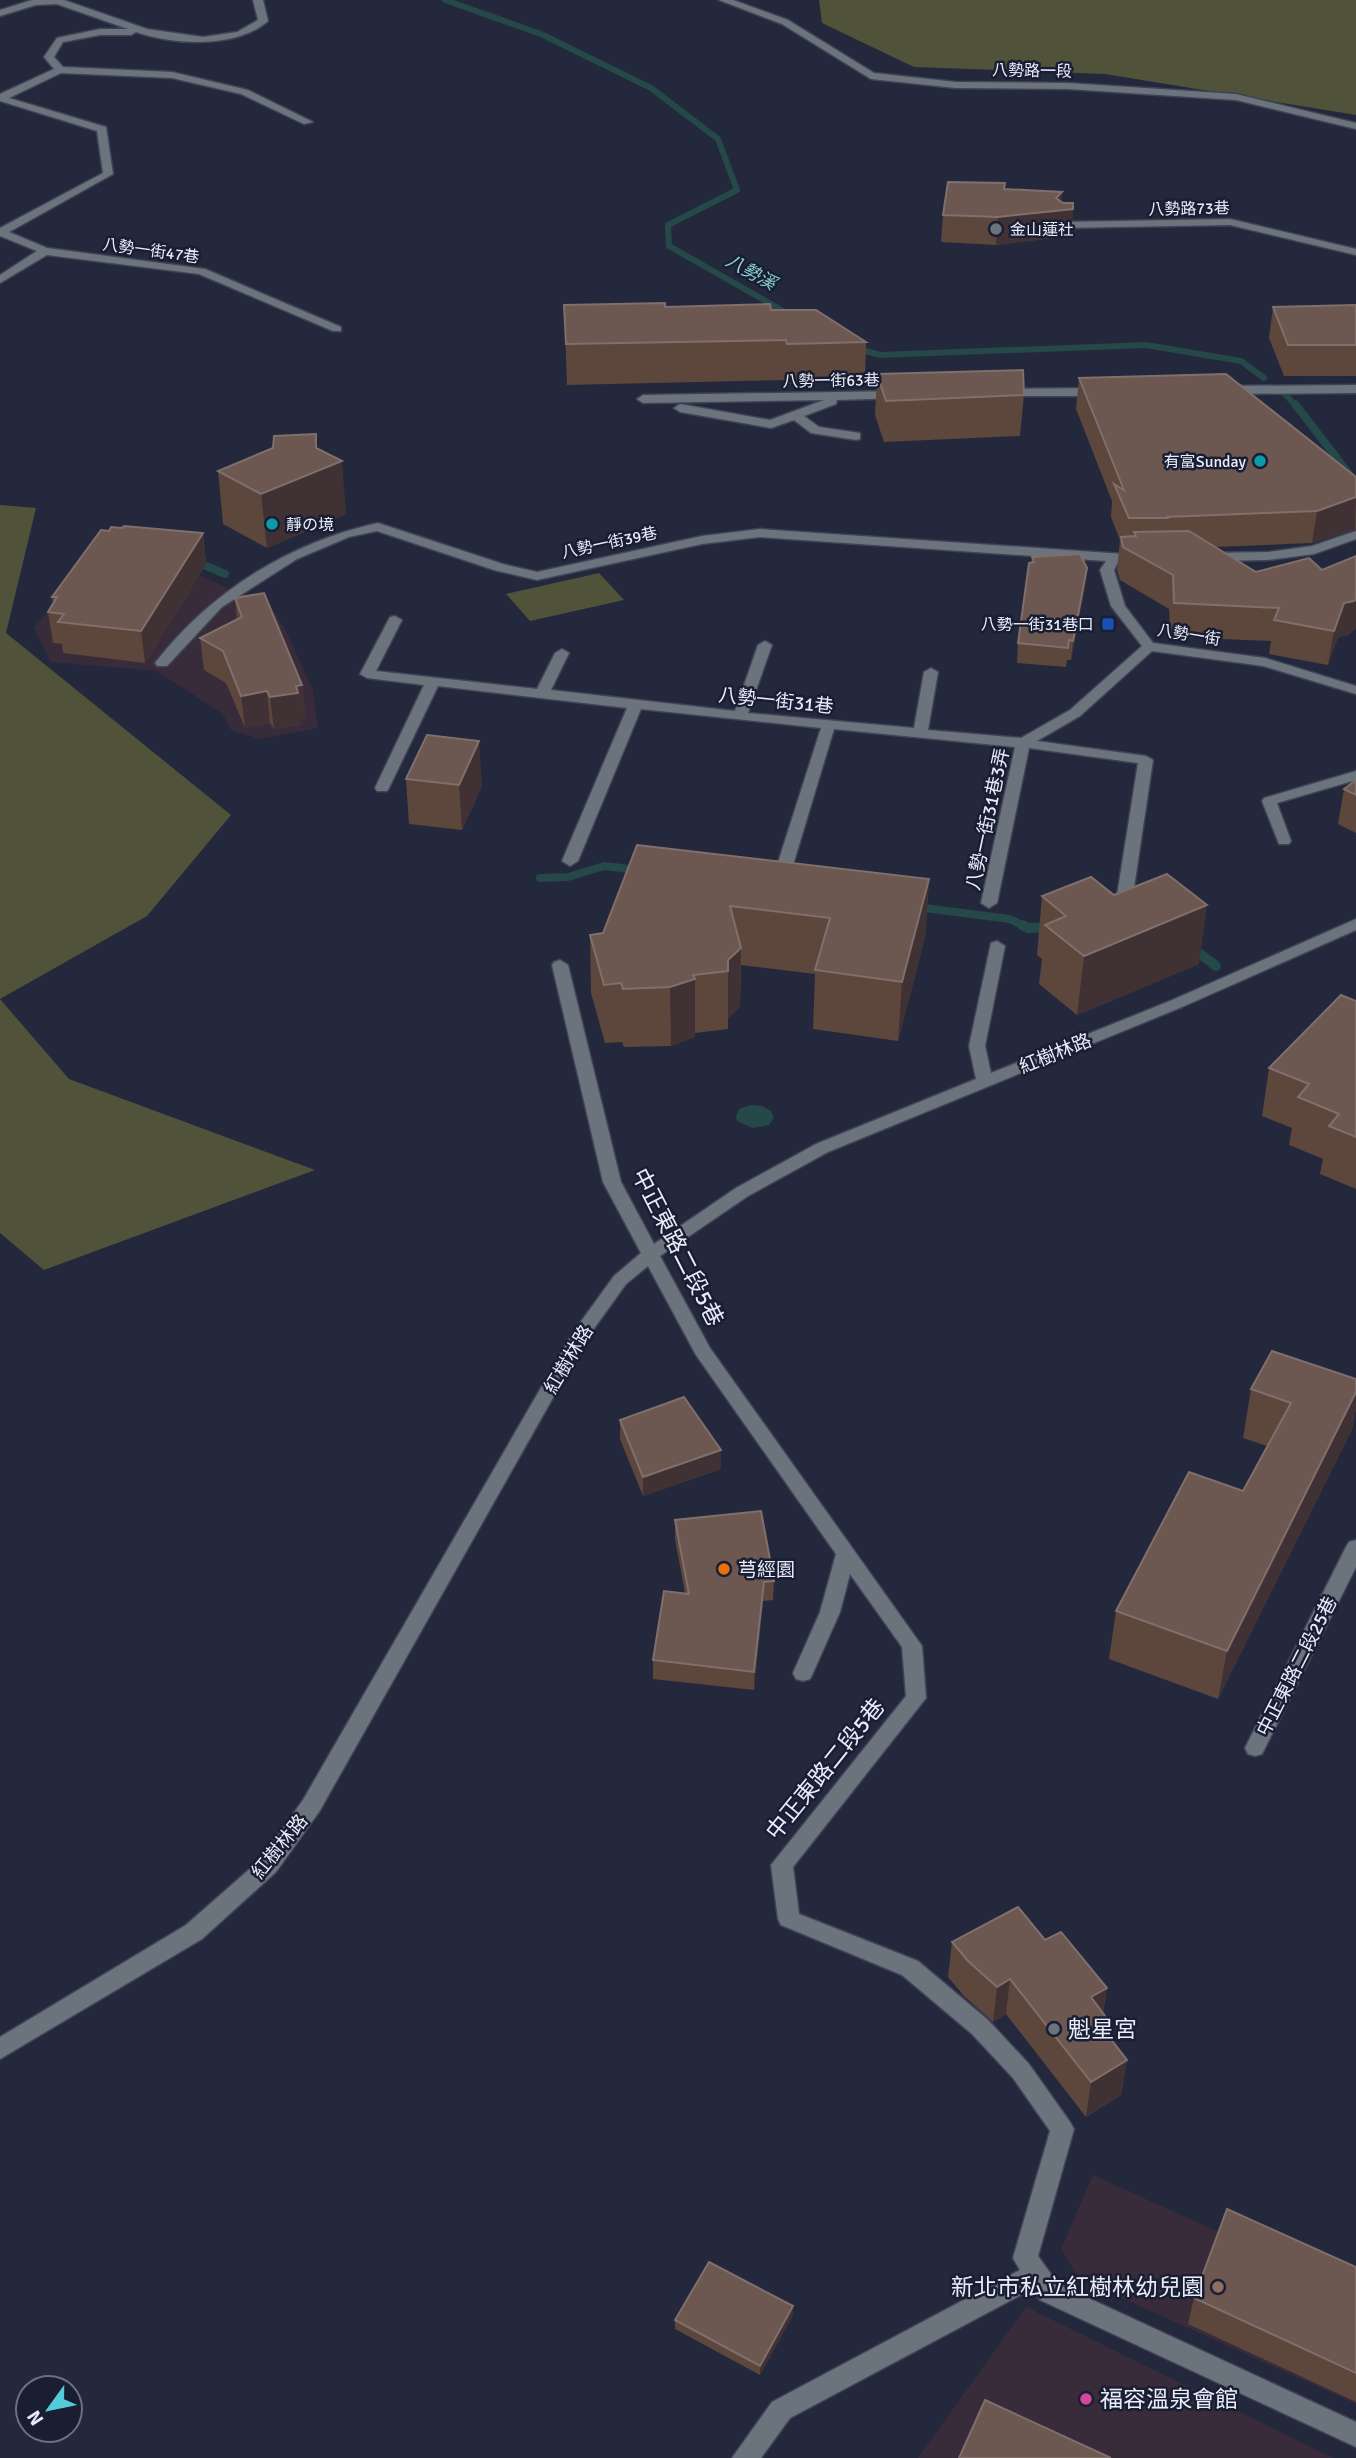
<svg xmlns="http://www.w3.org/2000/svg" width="1356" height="2458" font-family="Signika,'Noto Sans TC','Noto Sans JP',sans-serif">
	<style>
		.commercial { fill: #382c3a }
		.education { fill: #382b3a }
		.green { fill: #505339 }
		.water { fill: #254848 }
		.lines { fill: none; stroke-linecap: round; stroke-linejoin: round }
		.stream-far2 { stroke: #254848; stroke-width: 6 }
		.stream-far1 { stroke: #254848; stroke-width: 8 }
		.stream { stroke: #254848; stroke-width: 10 }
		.minor-casing { stroke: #3f4357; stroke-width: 3 }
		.minor { fill: #6b747d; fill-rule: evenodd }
		.wall { fill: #5d463c }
		.shaded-wall { fill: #403234 }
		.building { fill: #6c5751; stroke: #806f6b; stroke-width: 2 }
		.worship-dot { fill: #6b7280; stroke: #191e32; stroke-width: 2.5 }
		.culture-dot { fill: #0f9aa8; stroke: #191e32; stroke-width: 2.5 }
		.transit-dot { fill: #1a4fb4; stroke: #191e32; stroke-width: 2.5 }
		.food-dot { fill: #e8710a; stroke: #191e32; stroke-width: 2.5 }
		.education-dot { fill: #8d6e63; stroke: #191e32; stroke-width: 2.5 }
		.hotel-dot { fill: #d1479c; stroke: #191e32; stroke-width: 2.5 }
		.labels { text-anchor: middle; stroke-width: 5; stroke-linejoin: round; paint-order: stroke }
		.far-street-label { font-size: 16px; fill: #e8ecfa; stroke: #191e32 }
		.far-poi-label { font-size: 16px; fill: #e8ecfa; stroke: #191e32; text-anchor: start }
		.far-water-label { font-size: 18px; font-style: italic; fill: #8bd2d2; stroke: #191e32 }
		.street-label { font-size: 19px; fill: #e8ecfa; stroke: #191e32 }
		.poi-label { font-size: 19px; fill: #e8ecfa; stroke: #191e32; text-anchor: start }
		.near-street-label { font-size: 23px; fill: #e8ecfa; stroke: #191e32 }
		.near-poi-label { font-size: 23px; fill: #e8ecfa; stroke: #191e32; text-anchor: start }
	</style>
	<rect width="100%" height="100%" fill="#23283c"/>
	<g class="commercial">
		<path d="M168,561l102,46 14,20 29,63 5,38 -58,11 -29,-9 -8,-16 -66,-43 -106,-9 -17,-34 49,-61z"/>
		<path d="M1026,2307l307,151h-415z"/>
	</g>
	<path class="education" d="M1093,2175l263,119v110l-276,-125 -19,-30z"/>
	<g class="green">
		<path d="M819,0h537v115l-251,-41 -191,-7 -92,-44z"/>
		<path d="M0,505l36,3 -30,125 225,182 -84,101 -147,83 69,80 246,91 -271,100 -44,-37z"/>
		<path d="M599,573l25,27 -94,21 -24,-27z"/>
	</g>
	<path class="water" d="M750,1105l12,1 9,5 3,7 -5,7 -16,3 -16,-7 -1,-4 3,-8z"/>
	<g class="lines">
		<g class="stream-far2">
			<path d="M445,0l96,34 110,54 67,51 19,51 -69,35 1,21 123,70"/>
			<path d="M852,347l28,8 266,-10 95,16 23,17"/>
			<path d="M1285,394l11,12"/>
		</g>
		<g class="stream-far1">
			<path d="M1295,404l61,79"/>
			<path d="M195,561l30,13"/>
			<path d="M540,878l28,-1 36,-11 36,4"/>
			<path d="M916,907l94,12 16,8"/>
		</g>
		<g class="stream">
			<path d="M1022,925l6,3 23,-1"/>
			<path d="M1191,947l25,19"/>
		</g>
		<defs>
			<g id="minor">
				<path d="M32,0h32l83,29 56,8 34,-5 21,-12 -5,-20h10l5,21c-32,28 -94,24 -132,11l-5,3h-31l-37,7 -9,15 9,10 109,5 76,18 65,32 -9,2 -63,-30 -69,-16 -111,-5 -52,25 97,29 7,47 -104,58 38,16 158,21 136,58v4h-8l-134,-57 -152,-19 -47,28v-8l37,-24 -37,-15v-8l103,-55 -6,-42 -97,-30v-7l54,-25 -10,-12 13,-19 43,-9h28l-71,-25 -21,1 -36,11v-6z"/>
				<path d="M719,0h14l55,20 86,53 82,9 112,1 168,11 120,29v6l-120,-29 -168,-11 -112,-1 -85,-9 -89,-55z"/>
				<path d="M1230,219l126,30v6l-126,-30 -169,3 -5,-3 5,-3z"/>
				<path d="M1356,385v8l-135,1 -6,-4 6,-4z"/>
				<path d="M1000,389l102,-1 6,4 -6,4h-106v-6z"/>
				<path d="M899,391l4,1v6l-66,2 -1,4 -32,12 15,11 41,6v6l-4,1 -45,-7 -17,-13 -23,8 -91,-16 -6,-4 6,-4 90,16 54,-20 -181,3 -6,-4 6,-4z"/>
				<path d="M378,523l125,41 34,8 165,-36 58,-7 364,25 7,4 -13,4 -4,8 11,36 28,37 112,15 91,28v8l-93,-28 -111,-15 -72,65 -43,25 109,15 7,4 -22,148 -8,5 -8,-5 23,-145 -109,-15 -32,155 -8,5 -8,-5 34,-156 -181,-18 -44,146 -8,5 -8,-5 47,-147 -180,-19 -63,152 -8,5 -8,-5 65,-153 -189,-22 -49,102 -2,3h-10l-2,-3 49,-103 -57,-7 -7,-4 30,-57 5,-1 7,4 -26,51 161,18 18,-36 7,-4 7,4 -18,37 184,21 23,-66 7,-4 7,4 -24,68 166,15 10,-56 7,-4 7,4 -10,58 93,8 49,-28 72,-64 -31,-40 -11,-36 6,-9 -346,-24 -58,7 -165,36 -43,-10 -117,-39 -28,6 -52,22 -75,48 -55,59h-10l-2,-3c55,-71 135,-121 223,-140z"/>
				<path d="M1356,531v8l-42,15 -46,6 -60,1 -7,-4 7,-4 60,-1 44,-6z"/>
				<path d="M1356,771v9l-79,23 14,38 -2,3h-10l-17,-43 2,-3z"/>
				<path d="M1356,919v11l-174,77 -354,145 -80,44 -88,60 50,92 212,298 4,52 -133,169 6,47 119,47 70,59 41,44 41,58 4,7 -36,127 20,28 298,138v25l-316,-147 -8,-11 -242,129 -29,40h-29l40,-56 248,-132 -7,-12 37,-127 -37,-53 -41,-44 -70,-59 -121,-50 -3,-6 -7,-54 135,-169 -4,-49 -52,-73 -10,38 -27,61 -3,6 -7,2 -7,-2 -3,-6 27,-61 16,-58 -140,-199 -48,-89 -22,18 -41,57 -266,471 -43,60 -74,67 -202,120v-22l186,-112 74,-65 43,-60 269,-466 42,-58 27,-23 -38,-71 -51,-217 2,-3 6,-2 8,5 53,217 33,62 82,-56 80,-44 160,-65 -7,-33 22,-103 6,-2 8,5 -20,100 6,27 179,-72z"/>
				<path d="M1356,1540v27l-91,181 -3,6 -7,2 -7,-2 -3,-6 101,-201 3,-5z"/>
			</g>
		</defs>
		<use href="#minor" class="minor-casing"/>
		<use href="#minor" class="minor"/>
	</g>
	<g class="wall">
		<path d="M1004,189l58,3 -1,9 12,8 -2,27 -75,9 -55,-3 2,-27z"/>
		<path d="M564,305l207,5 95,32 -1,40 -79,2 -1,-4 -218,5z"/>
		<path d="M1356,305v71h-72l-15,-38 4,-31z"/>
		<path d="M877,374l147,21 -4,41 -136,6 -9,-27z"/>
		<path d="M1079,378l277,99v52l-44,14 -97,4 41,25 66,-2 34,-14v72l-8,7 -10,2 -10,28 -59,-11 2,-13 -101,-4 -1,-28 -49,-29 -3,-10 3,-30 -9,-23 1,-16 -36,-92z"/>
		<path d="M316,434l1,14 29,66 -79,34 -44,-24 -5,-53z"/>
		<path d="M203,533l3,31 -61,99 -82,-10 -1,-9 -9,-1 -5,-31 5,-8 -1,-7z"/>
		<path d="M1032,557l55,11 -2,18 -14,74h-4l-1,7 -49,-4 1,-20z"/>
		<path d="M235,598l67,87 3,32 -4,1v7l-27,4 -4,-6 -25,5 -19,-45 -22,-13 -4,-32 37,-19z"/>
		<path d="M406,779l76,7 -20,44 -53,-6z"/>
		<path d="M1356,780v53l-18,-9 6,-35z"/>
		<path d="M637,845l292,34 -4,58 -27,104 -85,-12 2,-55 -74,-9 -1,41 -12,12v11l-33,4v4l-24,9 -47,1 -2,-5 -17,1 -14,-50 -1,-58 13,-2z"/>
		<path d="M1042,896l157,68 -122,51 -38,-31 3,-25 -5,-4z"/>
		<path d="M1356,1001v188l-36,-15 3,-15 -34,-14 3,-17 -30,-12 7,-48z"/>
		<path d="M1356,1379v29l-4,21 -134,270 -109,-40 7,-48 127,-120 24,-45 -24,-8 8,-49z"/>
		<path d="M620,1420l101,30v19l-78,27 -23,-57z"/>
		<path d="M675,1520l99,61 -1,19 -10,1 -9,89 -101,-11v-19l32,-67 -10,-54z"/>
		<path d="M1045,1940l62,48 -4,25 5,7 -2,13 21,27 -6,35 -35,22 -80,-103 -13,8 -29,-26 -16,-19 4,-35z"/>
		<path d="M1356,2267v135l-168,-78 6,-26z"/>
		<path d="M793,2306v9l-33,60 -85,-46v-9z"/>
	</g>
	<g class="shaded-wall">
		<path d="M1062,192l-2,18 13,-1 -2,27 -75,9 2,-28 4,-1 54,-18z"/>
		<path d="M316,434l3,36 23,-9 4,53 -79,34 -6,-54 55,-46z"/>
		<path d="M1356,497l-1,32 -43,14 5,-32z"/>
		<path d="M203,533l3,31 -61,99 -4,-32z"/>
		<path d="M1087,568l-2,18 -14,74 2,-19z"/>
		<path d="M1356,599v29l-8,7 -10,2 -10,28 6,-34 10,-28z"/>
		<path d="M302,685l3,32 -4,1v7l-27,4 -4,-32 26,-11z"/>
		<path d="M267,691l3,32 -25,5 -4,-32z"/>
		<path d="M479,741l3,45 -20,44 -3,-45z"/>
		<path d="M929,879l-4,58 -27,104 4,-59z"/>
		<path d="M1207,905l-8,59 -122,51 7,-59z"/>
		<path d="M741,948l-1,58 -12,12v-58z"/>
		<path d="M695,979v58l-24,9 -1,-59z"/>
		<path d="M1356,1392v16l-4,21 -134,270 9,-48z"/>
		<path d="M721,1450v19l-78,27v-19z"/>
		<path d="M764,1582l-1,19 -9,89v-18z"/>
		<path d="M1010,1979l-4,35 -13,8 4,-35z"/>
		<path d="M1107,1988l-6,35 -10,-26z"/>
		<path d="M1108,2020l-6,35 -2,-30z"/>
		<path d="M1127,2060l-6,35 -35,22 5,-35z"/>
		<path d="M793,2306v9l-33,60v-9z"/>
	</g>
	<g class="building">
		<path d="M948,182l57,1 -1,6 58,3 -6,6 7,5h10v6l-75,8 -55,-2z"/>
		<path d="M665,303v4l105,-3 1,6h45l50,32 -79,2 -1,-4 -220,4 -2,-39z"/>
		<path d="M1356,305v40h-68l-15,-38z"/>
		<path d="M1023,370l1,25 -138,6 -9,-27z"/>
		<path d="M1226,374l130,103v20l-39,14 -151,6 3,1h-40l-15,-34 10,6 -45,-112z"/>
		<path d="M316,434v14l26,13 -81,33 -43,-23 55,-23 1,-12z"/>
		<path d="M124,526l79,7 -62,98 -83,-9 6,-8 -16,-2 9,-15h-5l49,-67 8,1 2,-4 11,1z"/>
		<path d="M1189,531l67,41 53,-14 13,12 34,-14v43l-2,2 -10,2 -10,28 -60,-11 5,-12 -105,-5 -1,-28 -50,-28 -2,-10 15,-1 -2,-4z"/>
		<path d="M1080,554l7,14 -14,73 -4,-1 -1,8 -50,-5 11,-80 5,-1 -2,-5z"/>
		<path d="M264,593l38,92 -6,1 2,7 -28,4 -3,-6 -26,5 -18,-45 -23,-13 42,-21 -7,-19z"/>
		<path d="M427,735l52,6 -20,44 -53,-6z"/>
		<path d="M1356,780v15l-12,-6z"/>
		<path d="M637,845l292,34 -27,103 -87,-12 15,-52 -100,-12 11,42 -13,12v11l-35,4 2,4 -25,8 -47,2 -2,-6 -17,2 -14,-50 13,-2z"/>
		<path d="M1167,874l40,31 -123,51 -39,-31 21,-9 -24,-20 49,-19 23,18z"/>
		<path d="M1341,995l15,6v136l-27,-11 10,-12 -41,-17 11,-13 -40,-16z"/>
		<path d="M1272,1351l84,28v13l-129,259 -111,-40 73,-139 54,19 48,-88 -40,-14z"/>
		<path d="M684,1397l37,53 -78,27 -23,-57z"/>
		<path d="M761,1511l13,70 -10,1 -10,90 -101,-12 11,-69 25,3 -14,-74z"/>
		<path d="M1018,1907l27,33 16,-8 46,56 -16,9 17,23 -8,5 27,35 -36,22 -81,-103 -13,8 -29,-26 -16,-19z"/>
		<path d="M1227,2209l129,58v106l-162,-75z"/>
		<path d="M709,2262l84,44 -33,60 -85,-46z"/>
		<path d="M985,2400l126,58h-152z"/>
	</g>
	<g class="worship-dot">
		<circle cx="996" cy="229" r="7"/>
		<circle cx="1054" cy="2029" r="7"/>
	</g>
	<g class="culture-dot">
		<circle cx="1260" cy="461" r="7"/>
		<circle cx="272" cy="524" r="7"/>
	</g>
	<rect class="transit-dot" x="1101" y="617" width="14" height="14" rx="3.5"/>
	<circle class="food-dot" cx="724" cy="1569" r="7"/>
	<circle class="education-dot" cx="1218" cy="2287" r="7"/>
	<circle class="hotel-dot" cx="1086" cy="2399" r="7"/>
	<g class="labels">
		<g class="far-street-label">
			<text transform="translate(1032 70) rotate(1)" y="6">八勢路一段</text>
			<text transform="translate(1189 208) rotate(-1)" y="6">八勢路73巷</text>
			<text transform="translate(151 250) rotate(8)" y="6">八勢一街47巷</text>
			<text transform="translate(831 380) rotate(-1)" y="6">八勢一街63巷</text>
			<text transform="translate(609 542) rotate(-12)" y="6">八勢一街39巷</text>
			<text transform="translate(1189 634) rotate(9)" y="6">八勢一街</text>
		</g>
		<g class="far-poi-label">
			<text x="1010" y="235">金山蓮社</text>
			<text x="1246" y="467" text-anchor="end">有富Sunday</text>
			<text x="286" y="530">靜の境</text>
			<text x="1094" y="630" text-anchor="end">八勢一街31巷口</text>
		</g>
		<g class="far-water-label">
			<text transform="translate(751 272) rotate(29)" y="6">八勢溪</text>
		</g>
		<g class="street-label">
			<text transform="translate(776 700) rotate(6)" y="7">八勢一街31巷</text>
			<text transform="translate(987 819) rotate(-78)" y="7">八勢一街31巷3弄</text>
			<text transform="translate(1055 1053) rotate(-22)" y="7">紅樹林路</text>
			<text transform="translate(568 1359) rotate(-59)" y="7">紅樹林路</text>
			<text transform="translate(1296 1666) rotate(-63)" y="7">中正東路二段25巷</text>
			<text transform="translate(279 1846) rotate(-51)" y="7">紅樹林路</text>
		</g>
		<g class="poi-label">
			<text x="738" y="1576">芎經園</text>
		</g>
		<g class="near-street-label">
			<text transform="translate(678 1247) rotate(63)" y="8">中正東路二段5巷</text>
			<text transform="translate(825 1769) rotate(-51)" y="8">中正東路二段5巷</text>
		</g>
		<g class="near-poi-label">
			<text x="1068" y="2037">魁星宮</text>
			<text x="1204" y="2295" text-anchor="end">新北市私立紅樹林幼兒園</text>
			<text x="1100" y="2407">福容溫泉會館</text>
		</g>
	</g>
	<g transform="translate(49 2409) rotate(237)"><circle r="33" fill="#191e32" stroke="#6c7082" stroke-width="2"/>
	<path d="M0-5L12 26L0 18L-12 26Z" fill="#53cbda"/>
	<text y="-10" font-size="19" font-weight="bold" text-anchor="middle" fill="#e8ecfa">N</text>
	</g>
</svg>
